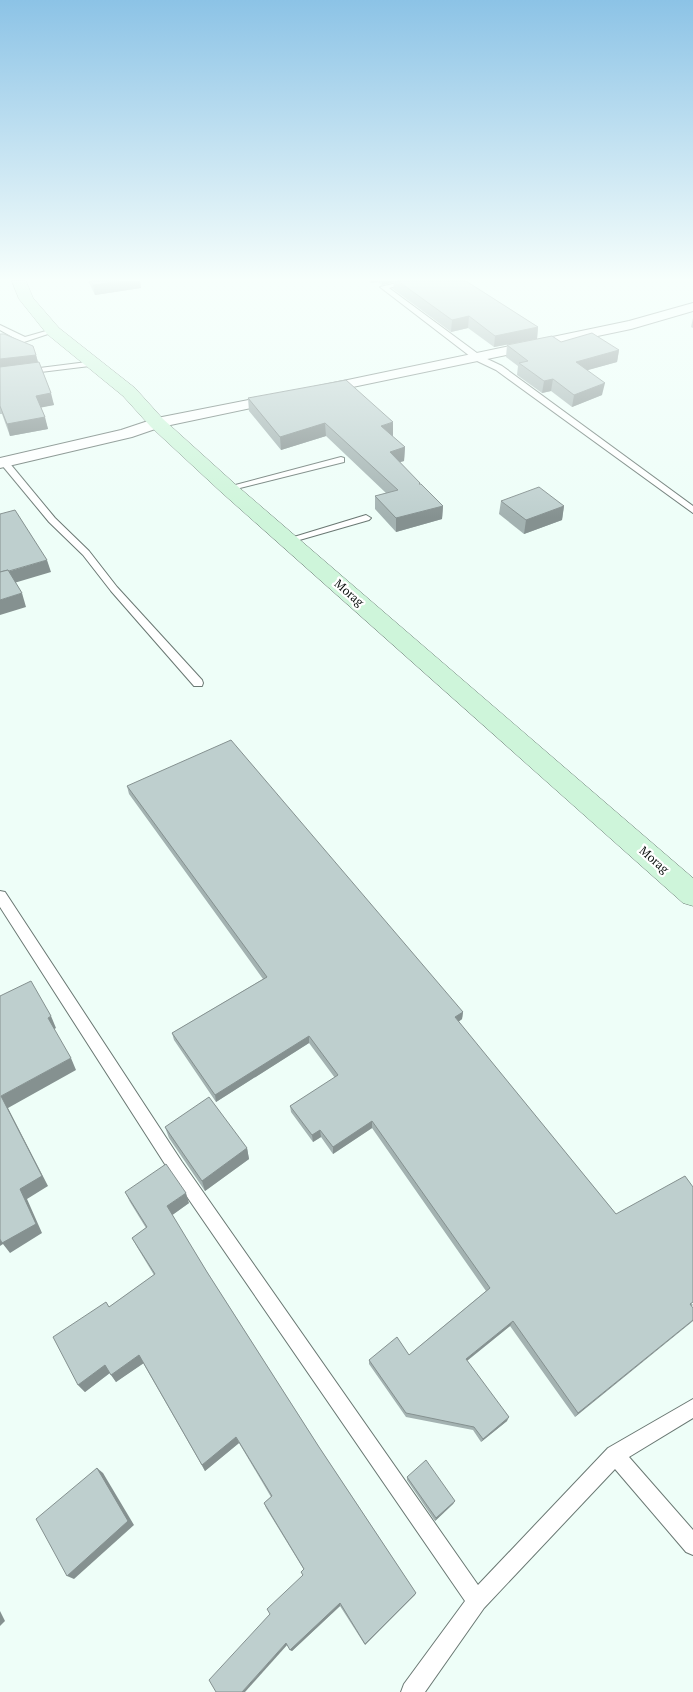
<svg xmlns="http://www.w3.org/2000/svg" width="693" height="1692" font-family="'PT Serif',serif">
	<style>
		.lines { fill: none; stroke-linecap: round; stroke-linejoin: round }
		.service-casing { stroke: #6a7873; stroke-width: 2 }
		.minor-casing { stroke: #6a7873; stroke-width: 2 }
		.secondary-casing { stroke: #6a7873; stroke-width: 1 }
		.service { fill: #fff; fill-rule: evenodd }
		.minor { fill: #fff; fill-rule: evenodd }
		.secondary { fill: #cef5da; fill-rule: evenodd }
		.wall { fill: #a3b2b1 }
		.shaded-wall { fill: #859190 }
		.building { fill: #becfce; stroke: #859190 }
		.labels { text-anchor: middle; stroke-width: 4.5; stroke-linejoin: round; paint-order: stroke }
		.far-street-label { font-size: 12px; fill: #080d0b; stroke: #fff }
	</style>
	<rect width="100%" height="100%" fill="#eefef8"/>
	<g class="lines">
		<defs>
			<g id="service">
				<path d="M405,281h13l-29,7 92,68 21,10 191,140v7l-197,-143 -21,-10 -95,-73z"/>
				<path d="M0,325l25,12 28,-8 4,2 -33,11 -24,2v-4l16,-1 -16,-9z"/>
				<path d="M95,361l4,2 -1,2 -98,12v-4z"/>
				<path d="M341,457l3,1v4l-116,29 -4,-3z"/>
				<path d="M1,460h6l48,58 34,33 28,36 85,93 1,3 -1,3h-8l-83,-95 -28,-36 -34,-33 -48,-58z"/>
				<path d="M366,515l5,3 -2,2 -80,23 -5,-3z"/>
				<path d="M0,891l5,1 177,270 296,423 130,-137 85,-49v19l-64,39 64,73v25l-7,-3 -71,-83 -131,139 -59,84h-24l3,-8 61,-83 -295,-429 -170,-265z"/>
			</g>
			<g id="minor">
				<path d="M693,303v8l-62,18 -312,65 -5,-1 -2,-3 2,-3 5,-1 310,-65z"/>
				<path d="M279,394l5,1 2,3 -2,3 -123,26 -29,10 -132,31v-10l121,-28 36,-12z"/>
			</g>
			<path id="secondary" d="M12,281h14l7,17 26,30 76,60 28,31 72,65 458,394v28l-10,-3 -462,-411 -70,-65 -28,-31 -76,-62 -28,-35z"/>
		</defs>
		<use href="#service" class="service-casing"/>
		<use href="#minor" class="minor-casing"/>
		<use href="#secondary" class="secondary-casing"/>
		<use href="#service" class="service"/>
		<use href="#minor" class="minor"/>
		<use href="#secondary" class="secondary"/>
	</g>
	<g class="wall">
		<path d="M88,281h52l1,7 -46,7z"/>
		<path d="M369,281h97l72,46 -1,12 -43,8 -26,-19 -17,4 -58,-43 1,-7 -12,3 -4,-3 -7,1z"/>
		<path d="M693,318v10l-2,-1z"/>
		<path d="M0,334l36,21 2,7 16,43 -13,2 7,22 -38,7 -8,-22h-2z"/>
		<path d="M507,345l112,5 -2,12 -30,8 15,25 -30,12 -21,-16 -9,2 -25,-18 1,-9 -12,-9z"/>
		<path d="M248,398l145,38h-1l13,11 -1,14 -4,1 20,22 23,22 -1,13 -46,13 -21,-23v-13l11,-3 -60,-57 -45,14 -32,-39z"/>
		<path d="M501,501l63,5 -2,14 -38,14 -25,-20z"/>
		<path d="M127,786l336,226 -1,7 -4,3 158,192 77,91 -118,112 -65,-91 -43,35 40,60 -26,21 -8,-12 -67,-13 -37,-53v-4l40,-5 77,-64 -114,-163 -39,26 -12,-17 -8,5 -22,-30 -1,-6 45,-28 -26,-35 -93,59 -42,-62 -2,-7 91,-54 -134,-185z"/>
		<path d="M165,1127l82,21 2,11 -44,32 -36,-53z"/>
		<path d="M125,1192l64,11 -17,12 35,57 112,175 97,146 -51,52 -25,-39 -48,45 -2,-1 -20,-36 33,-39 -2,-3 3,-2 -38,-62 -2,-5 7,-6 -32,-54 -34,28 -62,-108 -27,19 -6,-9 -25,19 -7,-7 31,-78 45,-32 -17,-28 -5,-9 14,-10 -16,-26z"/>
		<path d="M407,1477l48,24 -2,3 -18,17 -28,-41z"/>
	</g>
	<g class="shaded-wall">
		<path d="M120,281h20l1,7 -46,7 -2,-10z"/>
		<path d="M371,281h7v1l-7,1z"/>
		<path d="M382,281h12v1l-12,3z"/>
		<path d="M469,316l-1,12 -17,4 1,-12z"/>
		<path d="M538,327l-1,12 -43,8 1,-11z"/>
		<path d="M619,350l-2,12 -43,12 2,-12z"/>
		<path d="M36,355l3,11 -39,5v-12z"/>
		<path d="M553,379l-2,12 -9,2 2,-12z"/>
		<path d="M605,383l-3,12 -30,12 2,-12z"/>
		<path d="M51,393l3,12 -15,3 -3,-12z"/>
		<path d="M45,417l3,12 -38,7 -3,-12z"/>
		<path d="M393,422v14l-12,3v-13z"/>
		<path d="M325,423l1,13 -45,14 -1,-13z"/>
		<path d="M405,447l-1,14 -15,4 1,-13z"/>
		<path d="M443,506l-1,13 -46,13v-14z"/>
		<path d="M564,506l-2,14 -38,14 2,-14z"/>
		<path d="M47,560l4,12 -47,14 -4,-12z"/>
		<path d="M22,593l4,14 -26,8v-15z"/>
		<path d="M463,1012l-1,7 -8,6 1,-8z"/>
		<path d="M51,1016l5,12 -3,2 -5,-12z"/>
		<path d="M309,1036v7l-93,59 -1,-7z"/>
		<path d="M71,1058l5,12 -68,38 40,78 -21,13 15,34 -32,20 -7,-9 -3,2v-9l20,-48 -19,-93z"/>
		<path d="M372,1121v7l-39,26v-7z"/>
		<path d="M320,1130l1,7 -8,5 -1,-7z"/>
		<path d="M247,1148l2,11 -44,32 -3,-10z"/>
		<path d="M186,1193l3,10 -18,13 -4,-10z"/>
		<path d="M693,1320v1l-118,96 3,-4z"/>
		<path d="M513,1321l-3,5 -46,37 2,-4z"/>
		<path d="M139,1355l5,8 -28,19 -5,-7z"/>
		<path d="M105,1365l6,7 -26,20 -7,-7z"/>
		<path d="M509,1417l-2,4 -26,21 2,-3z"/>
		<path d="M236,1437l3,6 -34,28 -3,-6z"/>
		<path d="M97,1468l6,5 31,52 -60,54 -7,-3z"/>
		<path d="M455,1501l-2,3 -18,17 1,-3z"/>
		<path d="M416,1593l-1,2 -50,50v-1z"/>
		<path d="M340,1603v3l-48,45 -2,-1z"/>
		<path d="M0,1611l5,10 -5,5z"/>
		<path d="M286,1643l2,1 -43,48h-3z"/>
	</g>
	<g class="building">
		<path d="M91,281h29l-27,4z"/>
		<path d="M398,281h68l72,46 -43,9 -26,-20 -17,4z"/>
		<path d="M592,333l27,17 -43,12 29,21 -31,12 -21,-16 -9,2 -25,-18 9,-2 -21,-16 45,-9 9,6z"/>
		<path d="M0,334h4l29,12 3,9 -36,4z"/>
		<path d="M39,362l12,31 -15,3 9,21 -38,7 -7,-18v-39z"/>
		<path d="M346,380l47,42 -12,4 24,21 -15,5 30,31 -1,1h2l22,22 -47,12 -21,-22 23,-6 -73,-67 -45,14 -32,-39z"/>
		<path d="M539,487l25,19 -38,14 -25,-19z"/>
		<path d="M15,510l32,50 -38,11 -1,-1 -8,2v-58z"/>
		<path d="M8,570l14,23 -22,7v-28z"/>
		<path d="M231,740l232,272 -8,5 161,197 69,-38 8,11v115l-3,2 3,4v12l-115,93 -65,-92 -47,38 43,58 -26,22 -9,-12 -68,-14 -37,-53 28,-23 12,18 81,-67 -118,-167 -39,26 -13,-17 -8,5 -22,-29 48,-31 -29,-39 -94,59 -43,-62 95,-56 -140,-191z"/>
		<path d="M31,981l20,35 -3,2 23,40 -70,38 41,80 -22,13 16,35 -34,19 -2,-4v-243z"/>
		<path d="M209,1097l38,51 -45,33 -37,-54z"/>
		<path d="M166,1164l20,29 -19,13 40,66 112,175 97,146 -51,51 -25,-41 -50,47 -4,-7 -44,49h-26l-7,-12 61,-66 -3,-5 36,-34 -2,-3 3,-3 -40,-66 8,-7 -36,-59 -34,28 -63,-110 -28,20 -6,-10 -27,20 -25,-48 53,-35 3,5 46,-33 -23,-36 15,-11 -22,-35z"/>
		<path d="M426,1460l29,41 -19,17 -29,-41z"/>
		<path d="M97,1468l31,53 -61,55 -31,-57z"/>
	</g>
	<linearGradient id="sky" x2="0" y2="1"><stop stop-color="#8cc3e6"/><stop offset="0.54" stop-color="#f7fffc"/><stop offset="1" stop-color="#f7fffc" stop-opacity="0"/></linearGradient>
	<rect width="693" height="518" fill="url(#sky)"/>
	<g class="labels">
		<g class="far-street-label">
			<text transform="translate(349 593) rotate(41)" y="4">Morag</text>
			<text transform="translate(654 860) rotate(41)" y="4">Morag</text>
		</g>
	</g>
</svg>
